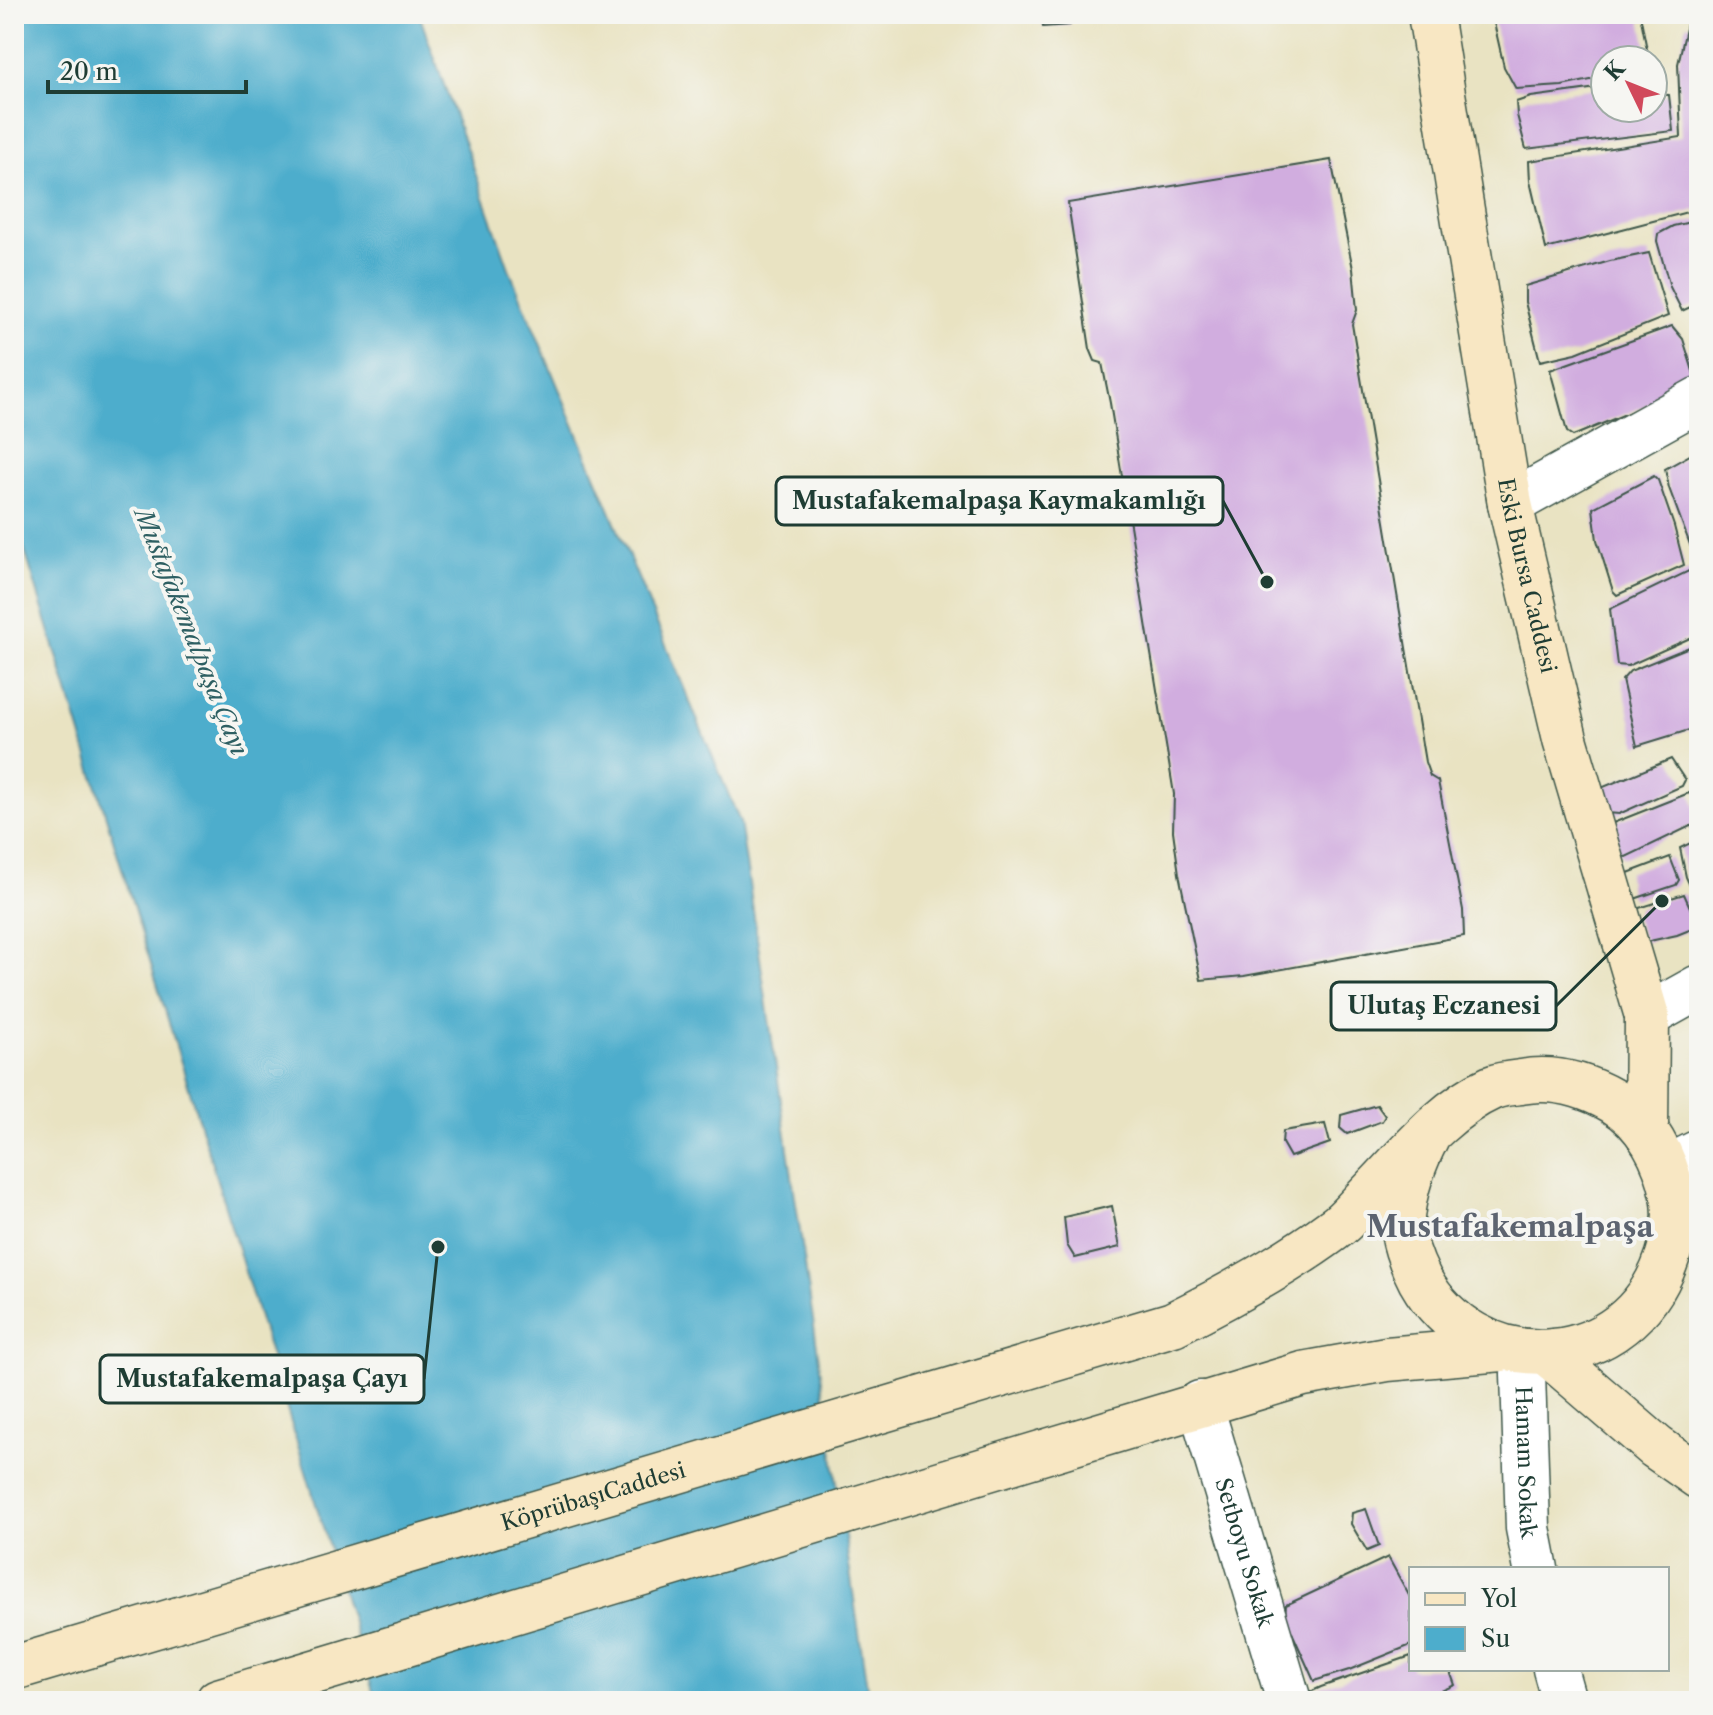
<svg xmlns="http://www.w3.org/2000/svg" width="1713" height="1715" font-family="'Libre Caslon Text',serif">
	<style>
		.water { fill: #4dadcc; stroke: #367580; stroke-width: 2 }
		.building { fill: #d1addf }
		.lines { fill: none; stroke-linecap: round; stroke-linejoin: round }
		.street-casing { stroke: #3d5649; stroke-width: 47 }
		.secondary-casing { stroke: #3d5649; stroke-width: 47 }
		.street { stroke: #fff; stroke-width: 44 }
		.secondary { stroke: #f8e7c3; stroke-width: 44 }
		.labels { text-anchor: middle; stroke-width: 8; stroke-linejoin: round; paint-order: stroke }
		.street-label { font-size: 22px; fill: #1f3d34; stroke: #f6f6f2 }
		.water-label { font-size: 24px; font-style: italic; fill: #2d5f62; stroke: #f6f6f2 }
		.district-label { font-size: 30px; font-weight: bold; fill: #5d6470; stroke: #f6f6f2 }
		.leader { fill: none; stroke: #1f3d34; stroke-width: 3 }
		.callout-dot { fill: #1f3d34; stroke: #f6f6f2; stroke-width: 3 }
		.callout { fill: #f6f6f2; stroke: #1f3d34; stroke-width: 3 }
		.callout-label { font-size: 24px; text-anchor: middle; font-weight: bold; fill: #1f3d34 }
	</style>
	<rect width="100%" height="100%" fill="#f6f6f2"/>
	<filter id="ink" filterUnits="userSpaceOnUse"><feTurbulence type="fractalNoise" baseFrequency=".0125" numOctaves="2"/><feDisplacementMap in="SourceGraphic" scale="16" xChannelSelector="R" yChannelSelector="G"/><feConvolveMatrix kernelMatrix="1 2 1 2 8 2 1 2 1" color-interpolation-filters="sRGB"/></filter>
	<filter id="wash" filterUnits="userSpaceOnUse"><feTurbulence type="fractalNoise" baseFrequency=".006" numOctaves="4" result="noise"/><feDisplacementMap in="SourceGraphic" scale="32" xChannelSelector="R" yChannelSelector="G"/><feGaussianBlur stdDeviation="1.8" result="paint"/><feColorMatrix in="noise" values="0 0 0 0 0 0 0 0 0 0 0 0 0 0 0 0 0 1.4 0 .05"/><feComposite in="paint" operator="in"/></filter>
	<g filter="url(#wash)">
		<rect width="100%" height="100%" fill="#e9e3c2"/>
		<path class="water" d="M14,14h405l92,260 229,548 129,879h-493l-362,-1186z"/>
		<g id="blocks">
			<g class="building">
				<path d="M1041,14h30l-1,11 -27,2z"/>
				<path d="M1492,14h148l9,46h-44v17l-43,9 -46,3 -12,-22z"/>
				<path d="M1687,24l12,4v181l-153,40 -16,-68 -1,-20 152,-24 -3,-73z"/>
				<path d="M1605,87v21h48v-14l16,1 4,36 -147,18 -9,-34 -1,-13 15,-5z"/>
				<path d="M1331,160l22,109 4,41 -5,14 73,438 5,14 8,5 25,129 1,26 -220,40 -43,4 -22,-106 -6,-43 1,-37 -64,-391 -8,-40 -7,-2 -5,-12 -22,-146z"/>
				<path d="M1699,220v83l-17,8 -12,-24 -13,-46 1,-7 15,-8z"/>
				<path d="M1649,253l19,63 -92,37 -36,8 -15,-59v-16l85,-25z"/>
				<path d="M1672,326l11,13 14,45 -124,52 -6,-4 -17,-62z"/>
				<path d="M1699,450v107l-4,1 -26,-70 -4,-19z"/>
				<path d="M1654,476l4,4 16,46 10,39 -67,30 -4,-4 -16,-51 -4,-32z"/>
				<path d="M1699,566v68l-71,32 -11,-1 -7,-56z"/>
				<path d="M1699,643v84l-62,19 -15,-66 8,-9z"/>
				<path d="M1671,759l14,21 -3,6 -63,28 -11,-1 -7,-25z"/>
				<path d="M1689,793l3,3 7,26 -73,35 -4,-1 -9,-20v-13z"/>
				<path d="M1699,839v67l-13,-29 -6,-29z"/>
				<path d="M1670,857l9,23 -3,5 -42,14 -4,-4 -2,-22z"/>
				<path d="M1684,894l13,29v4l-20,8 -32,7 -10,-24 4,-10z"/>
				<path d="M1377,1105l8,11 -3,5 -35,13 -7,-6 1,-13z"/>
				<path d="M1325,1124l5,19 -40,14 -8,-14 1,-12z"/>
				<path d="M1112,1206l8,41 -45,11 -8,-13 -3,-28z"/>
				<path d="M1366,1509l13,37 -12,5 -16,-27 1,-11z"/>
				<path d="M1388,1557l23,42v46l-62,25 -35,11 -29,-64 1,-12z"/>
				<path d="M1411,1656v13h38l6,16 -37,16h-127l30,-14z"/>
			</g>
		</g>
	</g>
	<g filter="url(#ink)">
		<use href="#blocks" fill-opacity="0" stroke="#3d5649" stroke-width="2"/>
		<g class="lines">
			<defs>
				<g id="street">
					<path d="M1510,504l189,-105"/>
					<path d="M1647,1016l52,-29"/>
					<path d="M1667,1168l32,-16"/>
					<path id="s1" d="M1525,1352l-2,22 5,154 8,41"/>
					<path id="s2" d="M1200,1403l89,298"/>
					<path d="M1555,1669l9,32"/>
				</g>
				<g id="secondary">
					<path id="s3" d="M1430,14l80,490 55,235 82,277 -1,115"/>
					<path d="M1547,1353l109,94 43,30"/>
					<path id="s4" d="M14,1668l1159,-344c56,-28 111,-58 161,-95 12,-8 21,-20 31,-30 37,-37 77,-89 126,-111 9,-4 20,-5 30,-6 32,-6 64,3 92,19 34,20 53,58 60,94 5,26 -1,53 -11,76 -46,105 -187,107 -242,9 -9,-17 -19,-43 -18,-63 3,-30 12,-54 25,-80"/>
					<path d="M218,1701l1085,-327 84,-15 115,-10"/>
				</g>
			</defs>
			<use href="#street" class="street-casing"/>
			<use href="#secondary" class="secondary-casing"/>
			<use href="#street" class="street"/>
			<use href="#secondary" class="secondary"/>
		</g>
	</g>
	<g class="labels">
		<g class="street-label">
			<text dy="8" stroke="none"><textPath href="#s3" startOffset="570">Eski Bursa Caddesi</textPath></text>
			<text dy="8" stroke="none"><textPath href="#s1" startOffset="110">Hamam Sokak</textPath></text>
			<text dy="8" stroke="none"><textPath href="#s4" startOffset="604">KöprübaşıCaddesi</textPath></text>
			<text dy="8" stroke="none"><textPath href="#s2" startOffset="156">Setboyu Sokak</textPath></text>
		</g>
		<g class="water-label">
			<text transform="translate(191 632) rotate(68)" y="8">Mustafakemalpaşa Çayı</text>
		</g>
		<g class="district-label">
			<text x="1510" y="1237">Mustafakemalpaşa</text>
		</g>
	</g>
	<path class="leader" d="M1267 582L1223 501M1662 901L1556 1006M438 1247L424 1379"/>
	<g class="callout-dot">
		<circle cx="1267" cy="582" r="8"/>
		<circle cx="1662" cy="901" r="8"/>
		<circle cx="438" cy="1247" r="8"/>
	</g>
	<g class="callout">
		<rect x="776" y="477" width="447" height="48" rx="8"/>
		<rect x="1331" y="982" width="225" height="48" rx="8"/>
		<rect x="100" y="1355" width="324" height="48" rx="8"/>
	</g>
	<g class="callout-label">
		<text x="999" y="509">Mustafakemalpaşa Kaymakamlığı</text>
		<text x="1444" y="1014">Ulutaş Eczanesi</text>
		<text x="262" y="1387">Mustafakemalpaşa Çayı</text>
	</g>
	<rect width="1713" height="1715" fill="none" stroke="#f6f6f2" stroke-width="48"/>
	<rect x="1409" y="1567" width="260" height="104" fill="#f6f6f2" stroke="#a0aca6" stroke-width="2"/>
	<rect x="1425" y="1593" width="40" height="12" fill="#f8e7c3" stroke="#a0aca6" stroke-width="2"/>
	<text x="1481" y="1607" font-size="24" fill="#1f3d34">Yol</text>
	<rect x="1425" y="1627" width="40" height="24" fill="#4dadcc" stroke="#a0aca6" stroke-width="2"/>
	<text x="1481" y="1647" font-size="24" fill="#1f3d34">Su</text>
	<g transform="translate(1629 84) rotate(313)"><circle r="38" fill="#f6f6f2" stroke="#a0aca6" stroke-width="2"/>
	<path d="M0-6L14 30L0 20L-14 30Z" fill="#d1495b"/>
	<text y="-12" font-size="22" font-weight="bold" text-anchor="middle" fill="#1f3d34">K</text>
	</g>
	<path d="M48 80v12h198v-12" fill="none" stroke="#1f3d34" stroke-width="4"/>
	<text x="60" y="80" font-size="24" fill="#1f3d34" stroke="#f6f6f2" stroke-width="6" paint-order="stroke">20 m</text>
</svg>
